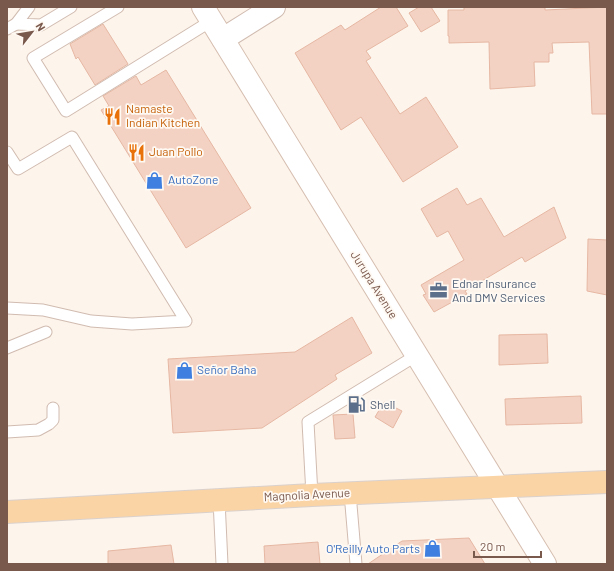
<svg xmlns="http://www.w3.org/2000/svg" width="614" height="571" font-family="Barlow,sans-serif">
	<style>
		.building { fill: #f3d2c3; stroke: #e6b7a3 }
		.lines { fill: none; stroke-linecap: round; stroke-linejoin: round }
		.service-casing { stroke: #d1bbb0; stroke-width: 13 }
		.minor-casing { stroke: #d1bbb0; stroke-width: 24 }
		.secondary-casing { stroke: #d6beb0; stroke-width: 24 }
		.primary-casing { stroke: #dad1cd; stroke-width: 24 }
		.service { stroke: #fff; stroke-width: 11 }
		.minor { stroke: #fff; stroke-width: 22 }
		.secondary { stroke: #fff; stroke-width: 22 }
		.primary { stroke: #fbd4a5; stroke-width: 22 }
		.labels { text-anchor: middle; stroke-width: 3.5; stroke-linejoin: round; paint-order: stroke }
		.food-label { font-size: 12px; fill: #c56008; stroke: #fff9f3; text-anchor: start }
		.shop-label { font-size: 12px; fill: #366cbe; stroke: #fff9f3; text-anchor: start }
		.service-label { font-size: 12px; fill: #4e5e75; stroke: #fff9f3; text-anchor: start }
		.street-label { font-size: 12px; fill: #7a594d; stroke: #fff9f3 }
	</style>
	<rect width="100%" height="100%" fill="#fdf5ec"/>
	<g class="building">
		<path d="M381,7h15l12,19 -42,25 5,7 -5,3 34,53 26,-17 32,50 -55,35 -42,-65 -20,13 -46,-77 46,-28 4,5z"/>
		<path d="M419,7h12l9,14 -19,11 -12,-19z"/>
		<path d="M464,7h81v3l62,-3v107h-15l-3,-72 -37,1 1,10h-4v9h-15l1,24 -45,3 -1,-47 -40,1v-7h-1v-26h16z"/>
		<path d="M103,24l25,40 -33,21 -17,-28 -2,2 -6,-15z"/>
		<path d="M166,70l85,138 -65,40 -85,-138 8,-4 -6,-10 33,-20 5,9z"/>
		<path d="M457,188l10,17 14,-7 23,39 50,-30 12,31 -41,24 -3,-5 -57,34 2,3 -33,18 -11,-17 3,-1 -5,-9 43,-25 -16,-29 -11,6 -16,-28z"/>
		<path d="M588,239l19,1v55l-20,-4z"/>
		<path d="M352,317l20,36 -37,22 2,4 -75,49 -89,5 -5,-74 127,-7z"/>
		<path d="M547,334l1,29 -49,2v-30z"/>
		<path d="M581,396l1,27 -76,2 -1,-26z"/>
		<path d="M384,402l18,9 -9,17 -18,-11z"/>
		<path d="M353,414l2,24 -20,1 -2,-24z"/>
		<path d="M469,538l16,26h-117l34,-23z"/>
		<path d="M318,542l2,22h-55l-1,-18z"/>
		<path d="M171,545l3,19h-66v-13z"/>
	</g>
	<g class="lines">
		<defs>
			<g id="service">
				<path d="M29,7l-13,17 25,1 30,-18"/>
				<path d="M118,7l-85,51 33,53 145,-90"/>
				<path d="M7,29l9,-5"/>
				<path d="M7,152l11,17 54,-32 114,184 -54,3 -41,-3 -48,-11 -36,-2"/>
				<path d="M7,348l39,-16"/>
				<path d="M7,432l31,-2 11,-6 4,-4v-12"/>
				<path d="M350,493l6,71"/>
				<path d="M312,495l-4,-73 109,-67"/>
				<path d="M219,500l3,64"/>
			</g>
			<path id="minor" d="M223,39l51,-32"/>
			<path id="secondary" d="M203,7l342,557"/>
			<path id="primary" d="M7,512l305,-17 295,-13"/>
		</defs>
		<use href="#service" class="service-casing"/>
		<use href="#minor" class="minor-casing"/>
		<use href="#secondary" class="secondary-casing"/>
		<use href="#primary" class="primary-casing"/>
		<use href="#service" class="service"/>
		<use href="#minor" class="minor"/>
		<use href="#secondary" class="secondary"/>
		<use href="#primary" class="primary"/>
	</g>
	<defs>
		<symbol id="restaurant-bare" viewBox="-9 -9 18 18"><path d="M-5-6h1v4h1v-4h1v4h1v-4h1v5L-1.5 .5V6h-2V.5L-5-1ZM5-6V6H3V1.5H1.5Q1.5-4 5-6Z" fill="#e8710a" stroke="#fff9f3" stroke-width="2.5" paint-order="stroke"/></symbol>
		<symbol id="shop-bare" viewBox="-9 -9 18 18"><path d="M-5-2.5h2.3a2.7 3.5 0 0 1 5.4 0H5L5.5 6h-11ZM-1.5-2.5h3a1.5 2.3 0 0 0-3 0Z" fill="#3f7fe0" stroke="#fff9f3" stroke-width="2.5" paint-order="stroke"/></symbol>
		<symbol id="office-bare" viewBox="-9 -9 18 18"><path d="M-6-3h4V-5.5h4V-3h4V5H-6ZM-1-4.5V-3h2v-1.5ZM-6 0V1H6V0Z" fill="#5c6f8a" stroke="#fff9f3" stroke-width="2.5" paint-order="stroke"/></symbol>
		<symbol id="fuel-bare" viewBox="-9 -9 18 18"><path d="M-5.5-6h7V0h2V4h1.3V-2.5L3-4.5l.8-.8L6-3V5H2.5V1h-1V6h-7ZM-4.2-4.7v3.2H.2V-4.7Z" fill="#5c6f8a" stroke="#fff9f3" stroke-width="2.5" paint-order="stroke"/></symbol>
	</defs>
	<g fill-rule="evenodd">
		<use href="#restaurant-bare" x="100" y="104" width="25" height="25"/>
		<use href="#restaurant-bare" x="124" y="140" width="25" height="25"/>
		<use href="#shop-bare" x="142" y="168" width="25" height="25"/>
		<use href="#office-bare" x="426" y="278" width="25" height="25"/>
		<use href="#shop-bare" x="172" y="358" width="25" height="25"/>
		<use href="#fuel-bare" x="344" y="392" width="25" height="25"/>
		<use href="#shop-bare" x="420" y="536" width="25" height="25"/>
	</g>
	<g class="labels">
		<g class="food-label">
			<text x="126" y="113">Namaste<tspan x="126" dy="14">Indian Kitchen</tspan></text>
			<text x="149" y="156">Juan Pollo</text>
		</g>
		<g class="shop-label">
			<text x="168" y="184">AutoZone</text>
			<text x="197" y="374">Señor Baha</text>
			<text x="420" y="553" text-anchor="end">O'Reilly Auto Parts</text>
		</g>
		<g class="service-label">
			<text x="452" y="288">Ednar Insurance<tspan x="452" dy="14">And DMV Services</tspan></text>
			<text x="370" y="409">Shell</text>
		</g>
		<g class="street-label">
			<text transform="translate(374 285) rotate(58)" y="4">Jurupa Avenue</text>
			<text transform="translate(307 495) rotate(-3)" y="4">Magnolia Avenue</text>
		</g>
	</g>
	<rect width="614" height="571" fill="none" stroke="#7a594d" stroke-width="16"/>
	<g transform="translate(32 32) rotate(59)" stroke="#fff9f3" stroke-width="3" paint-order="stroke">
	<path d="M0-3L7 15L0 10L-7 15Z" fill="#7a594d"/>
	<text y="-6" font-size="11" font-weight="bold" text-anchor="middle" fill="#7a594d">N</text>
	</g>
	<path d="M474 551v6h67v-6" fill="none" stroke="#7a594d" stroke-width="2"/>
	<text x="480" y="551" font-size="12" fill="#7a594d" stroke="#fff9f3" stroke-width="3" paint-order="stroke">20 m</text>
</svg>
